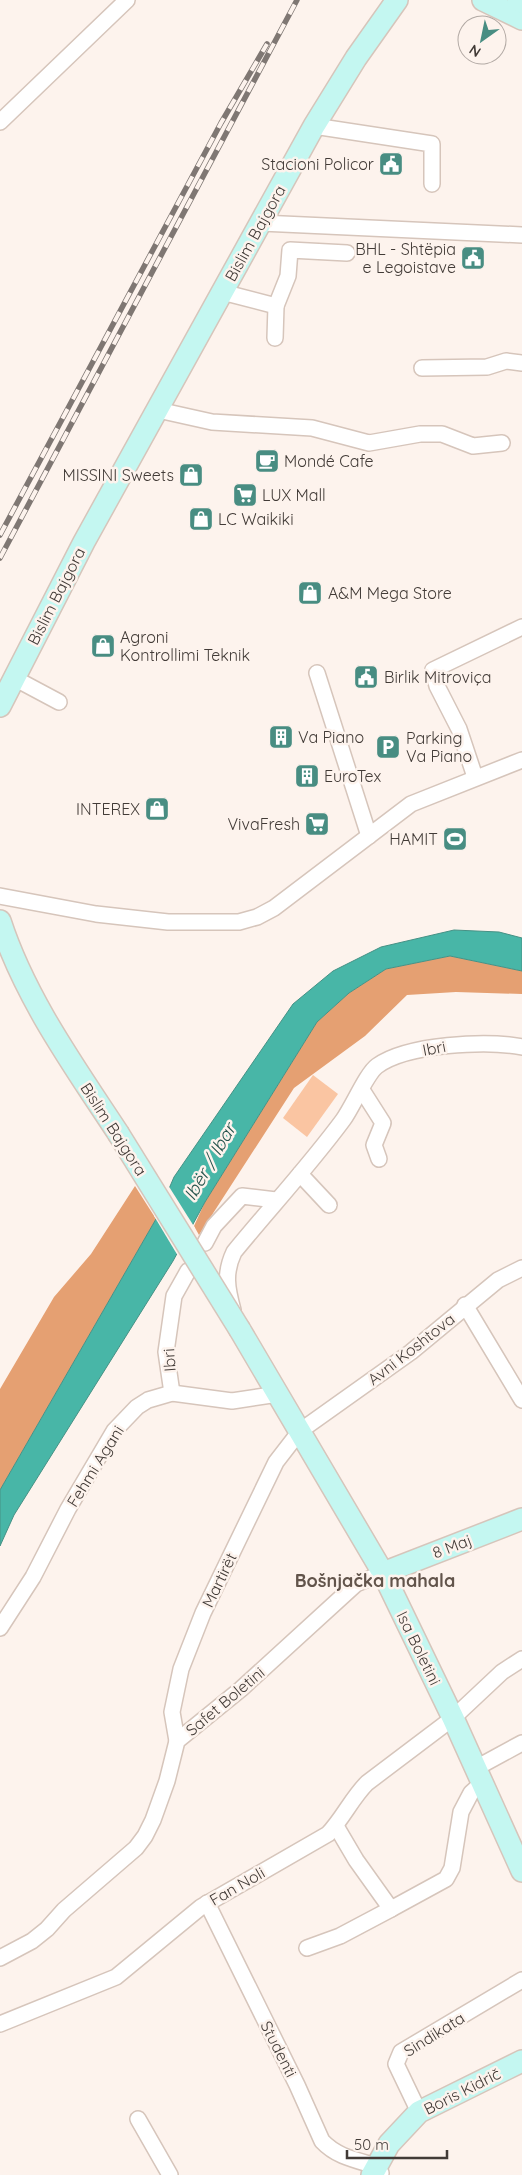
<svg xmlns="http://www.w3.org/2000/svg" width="522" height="2175" font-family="Quicksand,sans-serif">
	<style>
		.green { fill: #fac5a2 }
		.forest { fill: #e5a072 }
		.water { fill: #48b6a7; stroke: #469185 }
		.pier { fill: #fdf3ed }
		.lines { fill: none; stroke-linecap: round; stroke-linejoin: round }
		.minor-casing { stroke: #d6c5bb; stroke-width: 18 }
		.secondary-casing { stroke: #d6c5bb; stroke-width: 24 }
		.minor { stroke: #fff; stroke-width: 15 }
		.secondary { stroke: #c4f7f1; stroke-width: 21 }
		.rail-casing { stroke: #7f7773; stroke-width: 5.5 }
		.rail { stroke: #fdf3ed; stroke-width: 4; stroke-dasharray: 11; stroke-linecap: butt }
		.secondary-bridge-casing { stroke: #d6c5bb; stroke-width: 24; stroke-linecap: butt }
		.secondary-bridge { stroke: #c4f7f1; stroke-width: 21 }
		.labels { text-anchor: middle; stroke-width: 5; stroke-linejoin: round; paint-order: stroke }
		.poi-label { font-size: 16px; fill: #423b37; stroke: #fdf3ed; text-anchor: start }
		.street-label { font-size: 16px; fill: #423b37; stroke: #fdf3ed }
		.water-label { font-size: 18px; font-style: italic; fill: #25544d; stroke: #fdf3ed }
		.neighbourhood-label { font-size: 18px; font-weight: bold; fill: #62544b; stroke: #fdf3ed }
	</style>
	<rect width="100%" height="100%" fill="#fdf3ed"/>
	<path class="green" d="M313,1075l25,19 -31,43 -24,-19z"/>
	<g class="forest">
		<path d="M450,956l72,15v23l-66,-2 -49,3 -42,41 -71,52 -95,147 -5,-9 11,-24 112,-180 32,-29 37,-24z"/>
		<path d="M135,1186l21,33 -156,271v-101l54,-92 37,-43z"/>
	</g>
	<path class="water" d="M454,930l45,2 23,6v33l-72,-15 -64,13 -37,24 -32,29 -112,180 -32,59 -159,254 -14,31v-56l156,-271 18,-42 119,-173 40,-33 48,-24z"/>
	<path class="pier" d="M168,1185l27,43 -17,28 -24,-40z"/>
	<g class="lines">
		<defs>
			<g id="minor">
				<path d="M0,122l127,-122"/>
				<path d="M314,126l118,18v40"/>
				<path d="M261,223l261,12"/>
				<path d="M222,292l54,14 -1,32"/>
				<path d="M276,306l12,-30 2,-26 57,3"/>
				<path d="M422,368l65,-1 19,-6 16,2"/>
				<path d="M158,410l54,12 100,6 57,15 51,-9h22l31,12 29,-3"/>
				<path d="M317,673l52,163"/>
				<path d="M14,678l45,24"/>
				<path d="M475,777l-16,-48 -22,-43 -4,-16 89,-43"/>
				<path d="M0,896l96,18 72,8h71l18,-5 17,-9 137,-104 111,-44"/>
				<path d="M362,1090l21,33 -9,22 5,14"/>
				<path d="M300,1174l29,31"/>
				<path d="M205,1243l9,-17 28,-30 34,4"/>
				<path d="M465,1305l57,95"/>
				<path d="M233,1310c-6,-22 -9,-37 1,-58 36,-44 75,-86 109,-132 9,-12 24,-47 34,-54 30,-22 110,-26 145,-19"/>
				<path d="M172,1393l-6,-41 8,-56 14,-25"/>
				<path d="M0,1628l33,-51 35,-68 46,-78 23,-24 11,-7 24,-7 60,8 46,-7"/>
				<path d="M177,1741l-5,-29 9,-43 22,-56 73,-151 24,-31 111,-79 87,-72 24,-12"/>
				<path d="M476,1768l46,-25"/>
				<path d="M336,1826l20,34 35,49 55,-30 6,-11 9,-56 10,-19 11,-10"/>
				<path d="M207,1903l90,182 25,56c15,16 34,19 54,25l5,7"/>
				<path d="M307,1948l33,-12 51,-27"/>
				<path d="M0,1958l32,-17 15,-12 17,-19 72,-62 9,-12 8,-16 14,-39 10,-40 64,-52 115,-105 27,-11"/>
				<path d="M0,2024l116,-47 85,-70 127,-73c15,-16 24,-36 39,-51l86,-65 49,-46 20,-13"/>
				<path d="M419,2112l-23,-48 5,-12 121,-72"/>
				<path d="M138,2119l32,56"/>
			</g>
			<g id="secondary">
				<path d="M483,0l39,19"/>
				<path d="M518,0l4,2"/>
				<path d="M0,706l84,-164 230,-416 42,-68 41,-58"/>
				<path d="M0,921c25,77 74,145 118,212"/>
				<path d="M240,1330l143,243 70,145 69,153"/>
				<path d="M383,1573l139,-54"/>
				<path d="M372,2175l17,-31 30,-32 103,-51"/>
			</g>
		</defs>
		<use href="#minor" class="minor-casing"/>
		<use href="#secondary" class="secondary-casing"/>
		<use href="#minor" class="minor"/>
		<use href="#secondary" class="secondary"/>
		<defs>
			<g id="rail">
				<path d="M0,535l221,-412 46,-79"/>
				<path d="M0,558l297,-558"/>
			</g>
		</defs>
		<use href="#rail" class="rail-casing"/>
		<use href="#rail" class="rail"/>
		<defs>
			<path id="secondary-bridge" d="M118,1133l122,197"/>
		</defs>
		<use href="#secondary-bridge" class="secondary-bridge-casing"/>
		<use href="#secondary-bridge" class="secondary-bridge"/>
	</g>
	<defs>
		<symbol id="civic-square" viewBox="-11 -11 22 22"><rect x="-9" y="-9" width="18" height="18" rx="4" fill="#488d82" stroke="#fdf3ed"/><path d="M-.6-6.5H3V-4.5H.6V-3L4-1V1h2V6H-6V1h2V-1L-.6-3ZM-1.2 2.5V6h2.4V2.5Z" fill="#fff"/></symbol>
		<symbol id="cafe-square" viewBox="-11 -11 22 22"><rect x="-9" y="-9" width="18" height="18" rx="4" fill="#488d82" stroke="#fdf3ed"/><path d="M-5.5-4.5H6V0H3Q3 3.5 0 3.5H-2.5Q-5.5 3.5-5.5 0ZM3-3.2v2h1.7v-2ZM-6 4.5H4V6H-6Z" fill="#fff"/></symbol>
		<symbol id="shop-square" viewBox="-11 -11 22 22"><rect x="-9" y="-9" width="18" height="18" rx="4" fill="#488d82" stroke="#fdf3ed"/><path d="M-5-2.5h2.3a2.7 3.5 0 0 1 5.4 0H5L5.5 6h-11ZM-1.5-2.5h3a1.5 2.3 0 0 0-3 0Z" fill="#fff"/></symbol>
		<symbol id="supermarket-square" viewBox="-11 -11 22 22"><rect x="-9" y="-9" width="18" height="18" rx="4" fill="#488d82" stroke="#fdf3ed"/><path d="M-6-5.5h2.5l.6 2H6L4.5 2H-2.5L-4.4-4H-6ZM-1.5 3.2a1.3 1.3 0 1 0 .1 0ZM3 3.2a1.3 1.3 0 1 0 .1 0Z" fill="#fff"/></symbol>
		<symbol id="building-square" viewBox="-11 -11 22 22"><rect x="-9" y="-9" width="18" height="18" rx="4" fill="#488d82" stroke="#fdf3ed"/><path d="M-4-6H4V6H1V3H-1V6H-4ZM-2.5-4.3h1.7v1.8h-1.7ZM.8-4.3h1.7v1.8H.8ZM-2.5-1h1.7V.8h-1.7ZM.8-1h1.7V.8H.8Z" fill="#fff"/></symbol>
		<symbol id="parking-square" viewBox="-11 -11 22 22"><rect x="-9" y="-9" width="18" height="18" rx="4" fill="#488d82" stroke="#fdf3ed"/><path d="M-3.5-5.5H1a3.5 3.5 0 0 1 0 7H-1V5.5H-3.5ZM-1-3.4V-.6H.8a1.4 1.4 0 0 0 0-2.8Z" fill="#fff"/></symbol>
		<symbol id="stadium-square" viewBox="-11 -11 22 22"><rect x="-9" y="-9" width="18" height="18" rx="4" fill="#488d82" stroke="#fdf3ed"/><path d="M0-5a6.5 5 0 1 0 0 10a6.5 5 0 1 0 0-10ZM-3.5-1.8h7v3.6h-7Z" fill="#fff"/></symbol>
	</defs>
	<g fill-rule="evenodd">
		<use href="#civic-square" x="377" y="150" width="28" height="28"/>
		<use href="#civic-square" x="459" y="244" width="28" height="28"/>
		<use href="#cafe-square" x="253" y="447" width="28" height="28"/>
		<use href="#shop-square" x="177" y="461" width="28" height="28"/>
		<use href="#supermarket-square" x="231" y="481" width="28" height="28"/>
		<use href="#shop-square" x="187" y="505" width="28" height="28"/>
		<use href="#shop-square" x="296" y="579" width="28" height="28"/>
		<use href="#shop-square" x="89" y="632" width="28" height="28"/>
		<use href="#civic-square" x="352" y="663" width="28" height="28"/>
		<use href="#building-square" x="267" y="723" width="28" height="28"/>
		<use href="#parking-square" x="374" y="733" width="28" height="28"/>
		<use href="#building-square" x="293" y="762" width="28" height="28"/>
		<use href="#shop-square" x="143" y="795" width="28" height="28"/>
		<use href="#supermarket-square" x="303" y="810" width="28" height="28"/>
		<use href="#stadium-square" x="441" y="825" width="28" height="28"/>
	</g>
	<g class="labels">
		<g class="poi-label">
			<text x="374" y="170" text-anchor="end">Stacioni Policor</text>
			<text x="456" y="255" text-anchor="end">BHL - Shtëpia<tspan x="456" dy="18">e Legoistave</tspan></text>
			<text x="284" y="467">Mondé Cafe</text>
			<text x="174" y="481" text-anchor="end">MISSINI Sweets</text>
			<text x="262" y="501">LUX Mall</text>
			<text x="218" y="525">LC Waikiki</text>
			<text x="328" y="599">A&amp;M Mega Store</text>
			<text x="120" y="643">Agroni<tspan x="120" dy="18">Kontrollimi Teknik</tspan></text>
			<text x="384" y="683">Birlik Mitroviça</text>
			<text x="298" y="743">Va Piano</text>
			<text x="406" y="744">Parking<tspan x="406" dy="18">Va Piano</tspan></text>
			<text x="324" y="782">EuroTex</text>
			<text x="140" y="815" text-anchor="end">INTEREX</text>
			<text x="300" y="830" text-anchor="end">VivaFresh</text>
			<text x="438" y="845" text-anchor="end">HAMIT</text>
		</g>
		<g class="street-label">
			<text transform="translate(255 233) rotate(-61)" y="6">Bislim Bajgora</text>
			<text transform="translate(56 596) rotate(-63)" y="6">Bislim Bajgora</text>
			<text transform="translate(434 1048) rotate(-11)" y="6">Ibri</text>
			<text transform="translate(114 1129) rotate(57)" y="6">Bislim Bajgora</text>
			<text transform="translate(411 1349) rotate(-38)" y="6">Avni Koshtova</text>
			<text transform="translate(169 1360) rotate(-94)" y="6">Ibri</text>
			<text transform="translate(95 1466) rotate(-58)" y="6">Fehmi Agani</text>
			<text transform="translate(452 1546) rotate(-21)" y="6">8 Maj</text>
			<text transform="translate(219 1580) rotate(-64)" y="6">Martirët</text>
			<text transform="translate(419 1648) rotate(64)" y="6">Isa Boletini</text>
			<text transform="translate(225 1701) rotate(-40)" y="6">Safet Boletini</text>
			<text transform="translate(237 1886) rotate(-30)" y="6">Fan Noli</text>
			<text transform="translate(434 2034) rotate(-32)" y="6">Sindikata</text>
			<text transform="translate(279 2049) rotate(63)" y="6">Studenti</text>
			<text transform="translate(462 2091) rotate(-27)" y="6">Boris Kidrič</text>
		</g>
		<g class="water-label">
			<text transform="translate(210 1162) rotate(-60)" y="6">Ibër / Ibar</text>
		</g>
		<g class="neighbourhood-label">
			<text x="375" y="1587">Bošnjačka mahala</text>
		</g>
	</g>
	<g transform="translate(482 40) rotate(213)"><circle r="24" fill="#fdf3ed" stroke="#b2a9a4"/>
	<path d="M0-4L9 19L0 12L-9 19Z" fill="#488d82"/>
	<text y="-8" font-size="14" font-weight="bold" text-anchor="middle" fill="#423b37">N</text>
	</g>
	<path d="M347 2150v8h100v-8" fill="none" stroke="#423b37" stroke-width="2.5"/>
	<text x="354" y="2150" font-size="15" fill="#423b37" stroke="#fdf3ed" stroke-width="4" paint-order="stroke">50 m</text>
</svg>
